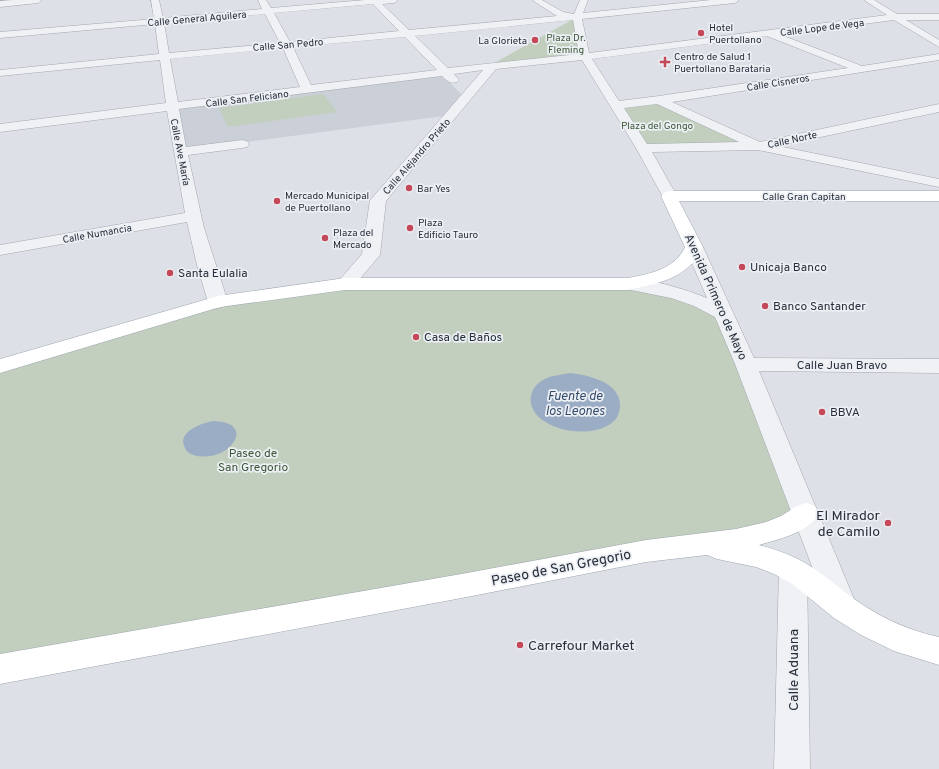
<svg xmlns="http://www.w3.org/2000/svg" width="939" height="769" font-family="Overpass,sans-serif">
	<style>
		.built { fill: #cbcfd7 }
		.green { fill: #c2cfbe }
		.water { fill: #9aadc4 }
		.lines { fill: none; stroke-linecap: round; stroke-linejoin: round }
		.minor-casing { stroke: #a3a7af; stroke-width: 1 }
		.major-casing { stroke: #9da4b0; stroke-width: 1 }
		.minor { fill: #eff1f4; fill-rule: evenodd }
		.major { fill: #fff; fill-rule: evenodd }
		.poi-dot { fill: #c44857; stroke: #eceff3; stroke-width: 1.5 }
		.labels { text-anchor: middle; stroke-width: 3.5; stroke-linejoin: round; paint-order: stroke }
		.far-street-label { font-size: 10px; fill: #272e3b; stroke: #eceff3 }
		.far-poi-label { font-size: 10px; fill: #272e3b; stroke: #eceff3; text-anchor: start }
		.far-park-label { font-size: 10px; fill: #3b5636; stroke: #eceff3 }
		.poi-label { font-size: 12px; fill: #272e3b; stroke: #eceff3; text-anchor: start }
		.street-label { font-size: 12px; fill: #272e3b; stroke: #eceff3 }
		.park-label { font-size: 12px; fill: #3b5636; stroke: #eceff3 }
		.water-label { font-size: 13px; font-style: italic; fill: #344b6c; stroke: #eceff3 }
		.near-poi-label { font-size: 14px; fill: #272e3b; stroke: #eceff3; text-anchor: end }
		.near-street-label { font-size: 14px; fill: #272e3b; stroke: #eceff3 }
	</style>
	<rect width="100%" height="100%" fill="#dde0e6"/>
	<path class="built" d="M441,74l22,22 -19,20 -259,34 -7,-42z"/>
	<g class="green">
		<path d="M577,17l8,40 -98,10z"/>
		<path d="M323,94l14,18 -109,15 -9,-19z"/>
		<path d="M659,100l99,46 -115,2 -27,-43z"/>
		<path d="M345,284h283l96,30 74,205 -798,150v-303l218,-64z"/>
	</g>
	<g class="water">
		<path d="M570,373c18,2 50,9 50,32 0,6 -2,13 -7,17 -18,15 -54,11 -72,-3 -14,-11 -14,-30 2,-39 9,-5 18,-5 27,-7z"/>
		<path d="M213,421c45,1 17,41 -16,35 -5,-1 -10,-3 -12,-8 -9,-16 17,-25 28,-27z"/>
	</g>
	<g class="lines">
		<defs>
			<g id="minor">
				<path d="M13,0h29l-4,3 -38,4v-6z"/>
				<path d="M151,0h8l4,18 99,-9 -4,-9h8l5,8 94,-8h33l-4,3 -12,1 27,26 148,-14 -25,-16h10l21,12 11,2 6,-14h8l-5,13 128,-13h28l-4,3 -153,16 7,34 298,-38 -23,-15h10l23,14h42v6h-33l33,20v7l-45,-27 -113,15 81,31 77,-12v6l-267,42 88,40 179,-38v8l-161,34 161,33v8l-181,-37 -106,2 25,44 -3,3 -5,2 -5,-2 -28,-51 -54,-88 -86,9 -110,132 -6,54 -28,33 -7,2 -7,-2 -2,-4 26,-30 8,-54 3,-3 110,-127 -29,4 5,6 -2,2c-7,2 -10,-1 -15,-6l-263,33 7,38 56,-7 5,1 2,3 -2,3 -5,1 -54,7 16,73 24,74 -3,4 -7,2 -7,-2 -3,-4 -11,-37 -10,-43 -187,33v-10l185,-32 -18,-102 -167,21v-8l166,-21 -6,-43 -160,16v-6l159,-16 -4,-30 -155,14v-6l154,-13zM373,4l26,27 -109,11 -16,-29zM265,14l15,29 -111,10 -5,-30zM573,20l6,34 -131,14 -33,-32zM767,36l81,32 -189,28 -40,5 -27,-42zM405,37l32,33 -126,15 -18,-38zM283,48l17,39 -122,15 -8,-43zM657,104l82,38 -92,2 -23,-36z"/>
				<path d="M694,242l6,1 3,4 51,111 185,1v14l-180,-2 98,235 -4,9 -11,4 -11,-4 -4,-9 -92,-242 -20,-47 -21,-11 -23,-8 -50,-10 -2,-4 2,-4c21,-5 66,10 86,18l-22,-51 3,-4z"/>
				<path d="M793,558l10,4 4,8 3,199h-36l5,-199 4,-8z"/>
			</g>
			<g id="major">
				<path d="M669,191h270v10h-260l24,46c-15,32 -44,36 -75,43h-283l-125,17 -220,66v-14l218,-63 127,-18h283c22,-4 47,-9 57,-31l-24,-51 3,-3z"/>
				<path d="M806,503l9,3 4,7c-10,20 -40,26 -60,32 18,5 36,11 51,21 19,12 34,27 53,39 23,15 48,26 76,32v28l-45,-14 -33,-16 -27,-17 -43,-35 -17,-9 -18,-7 -39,-8 -10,-4 -61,7 -179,35 -467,87v-30l467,-81 179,-33 90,-11 30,-7 15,-6 16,-10z"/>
			</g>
		</defs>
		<use href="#minor" class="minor-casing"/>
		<use href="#major" class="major-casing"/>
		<use href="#minor" class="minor"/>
		<use href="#major" class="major"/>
	</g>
	<g class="poi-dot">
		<circle cx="701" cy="33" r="4"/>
		<circle cx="535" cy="40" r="4"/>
		<path d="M663 56h4v4h4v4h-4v4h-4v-4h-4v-4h4z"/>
		<circle cx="409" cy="188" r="4"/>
		<circle cx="277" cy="201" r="4"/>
		<circle cx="410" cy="228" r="4"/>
		<circle cx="325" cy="238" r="4"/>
		<circle cx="742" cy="267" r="4"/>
		<circle cx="170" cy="273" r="4"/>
		<circle cx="765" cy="306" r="4"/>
		<circle cx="416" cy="337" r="4"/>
		<circle cx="822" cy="412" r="4"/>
		<circle cx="888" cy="523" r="4"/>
		<circle cx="520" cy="645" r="4"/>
	</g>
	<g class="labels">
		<g class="far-street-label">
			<text transform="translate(197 18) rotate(-5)" y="4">Calle General Aguilera</text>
			<text transform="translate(822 27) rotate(-7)" y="4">Calle Lope de Vega</text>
			<text transform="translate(288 44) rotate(-5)" y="4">Calle San Pedro</text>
			<text transform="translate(778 82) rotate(-9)" y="4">Calle Cisneros</text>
			<text transform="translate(247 98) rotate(-7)" y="4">Calle San Feliciano</text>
			<text transform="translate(792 139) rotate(-12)" y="4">Calle Norte</text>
			<text transform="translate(181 152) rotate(79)" y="4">Calle Ave María</text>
			<text transform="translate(416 156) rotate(-49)" y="4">Calle Alejandro Prieto</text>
			<text x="804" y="200">Calle Gran Capitan</text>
			<text transform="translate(97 233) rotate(-10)" y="4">Calle Numancia</text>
		</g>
		<g class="far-poi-label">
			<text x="709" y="31">Hotel<tspan x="709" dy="12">Puertollano</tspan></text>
			<text x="527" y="44" text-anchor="end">La Glorieta</text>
			<text x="674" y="60">Centro de Salud 1<tspan x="674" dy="12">Puertollano Barataria</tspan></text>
			<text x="417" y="192">Bar Yes</text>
			<text x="285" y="199">Mercado Municipal<tspan x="285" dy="12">de Puertollano</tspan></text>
			<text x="418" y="226">Plaza<tspan x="418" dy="12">Edificio Tauro</tspan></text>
			<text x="333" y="236">Plaza del<tspan x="333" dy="12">Mercado</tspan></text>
		</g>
		<g class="far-park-label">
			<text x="566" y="41">Plaza Dr.<tspan x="566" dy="12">Fleming</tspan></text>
			<text x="657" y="129">Plaza del Gongo</text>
		</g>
		<g class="poi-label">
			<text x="750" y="271">Unicaja Banco</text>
			<text x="178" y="277">Santa Eulalia</text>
			<text x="773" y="310">Banco Santander</text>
			<text x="424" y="341">Casa de Baños</text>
			<text x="830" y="416">BBVA</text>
		</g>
		<g class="street-label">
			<text transform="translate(716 297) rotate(66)" y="4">Avenida Primero de Mayo</text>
			<text x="842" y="369">Calle Juan Bravo</text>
		</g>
		<g class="park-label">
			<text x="253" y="457">Paseo de<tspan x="253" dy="14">San Gregorio</tspan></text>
		</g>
		<g class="water-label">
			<text x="575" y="400">Fuente de<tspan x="575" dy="15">los Leones</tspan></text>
		</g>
		<g class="near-poi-label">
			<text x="880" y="520">El Mirador<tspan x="880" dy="16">de Camilo</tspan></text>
			<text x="528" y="650" text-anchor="start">Carrefour Market</text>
		</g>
		<g class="near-street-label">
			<text transform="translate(561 567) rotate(-11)" y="5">Paseo de San Gregorio</text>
			<text transform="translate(793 670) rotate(-90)" y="5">Calle Aduana</text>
		</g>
	</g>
</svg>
